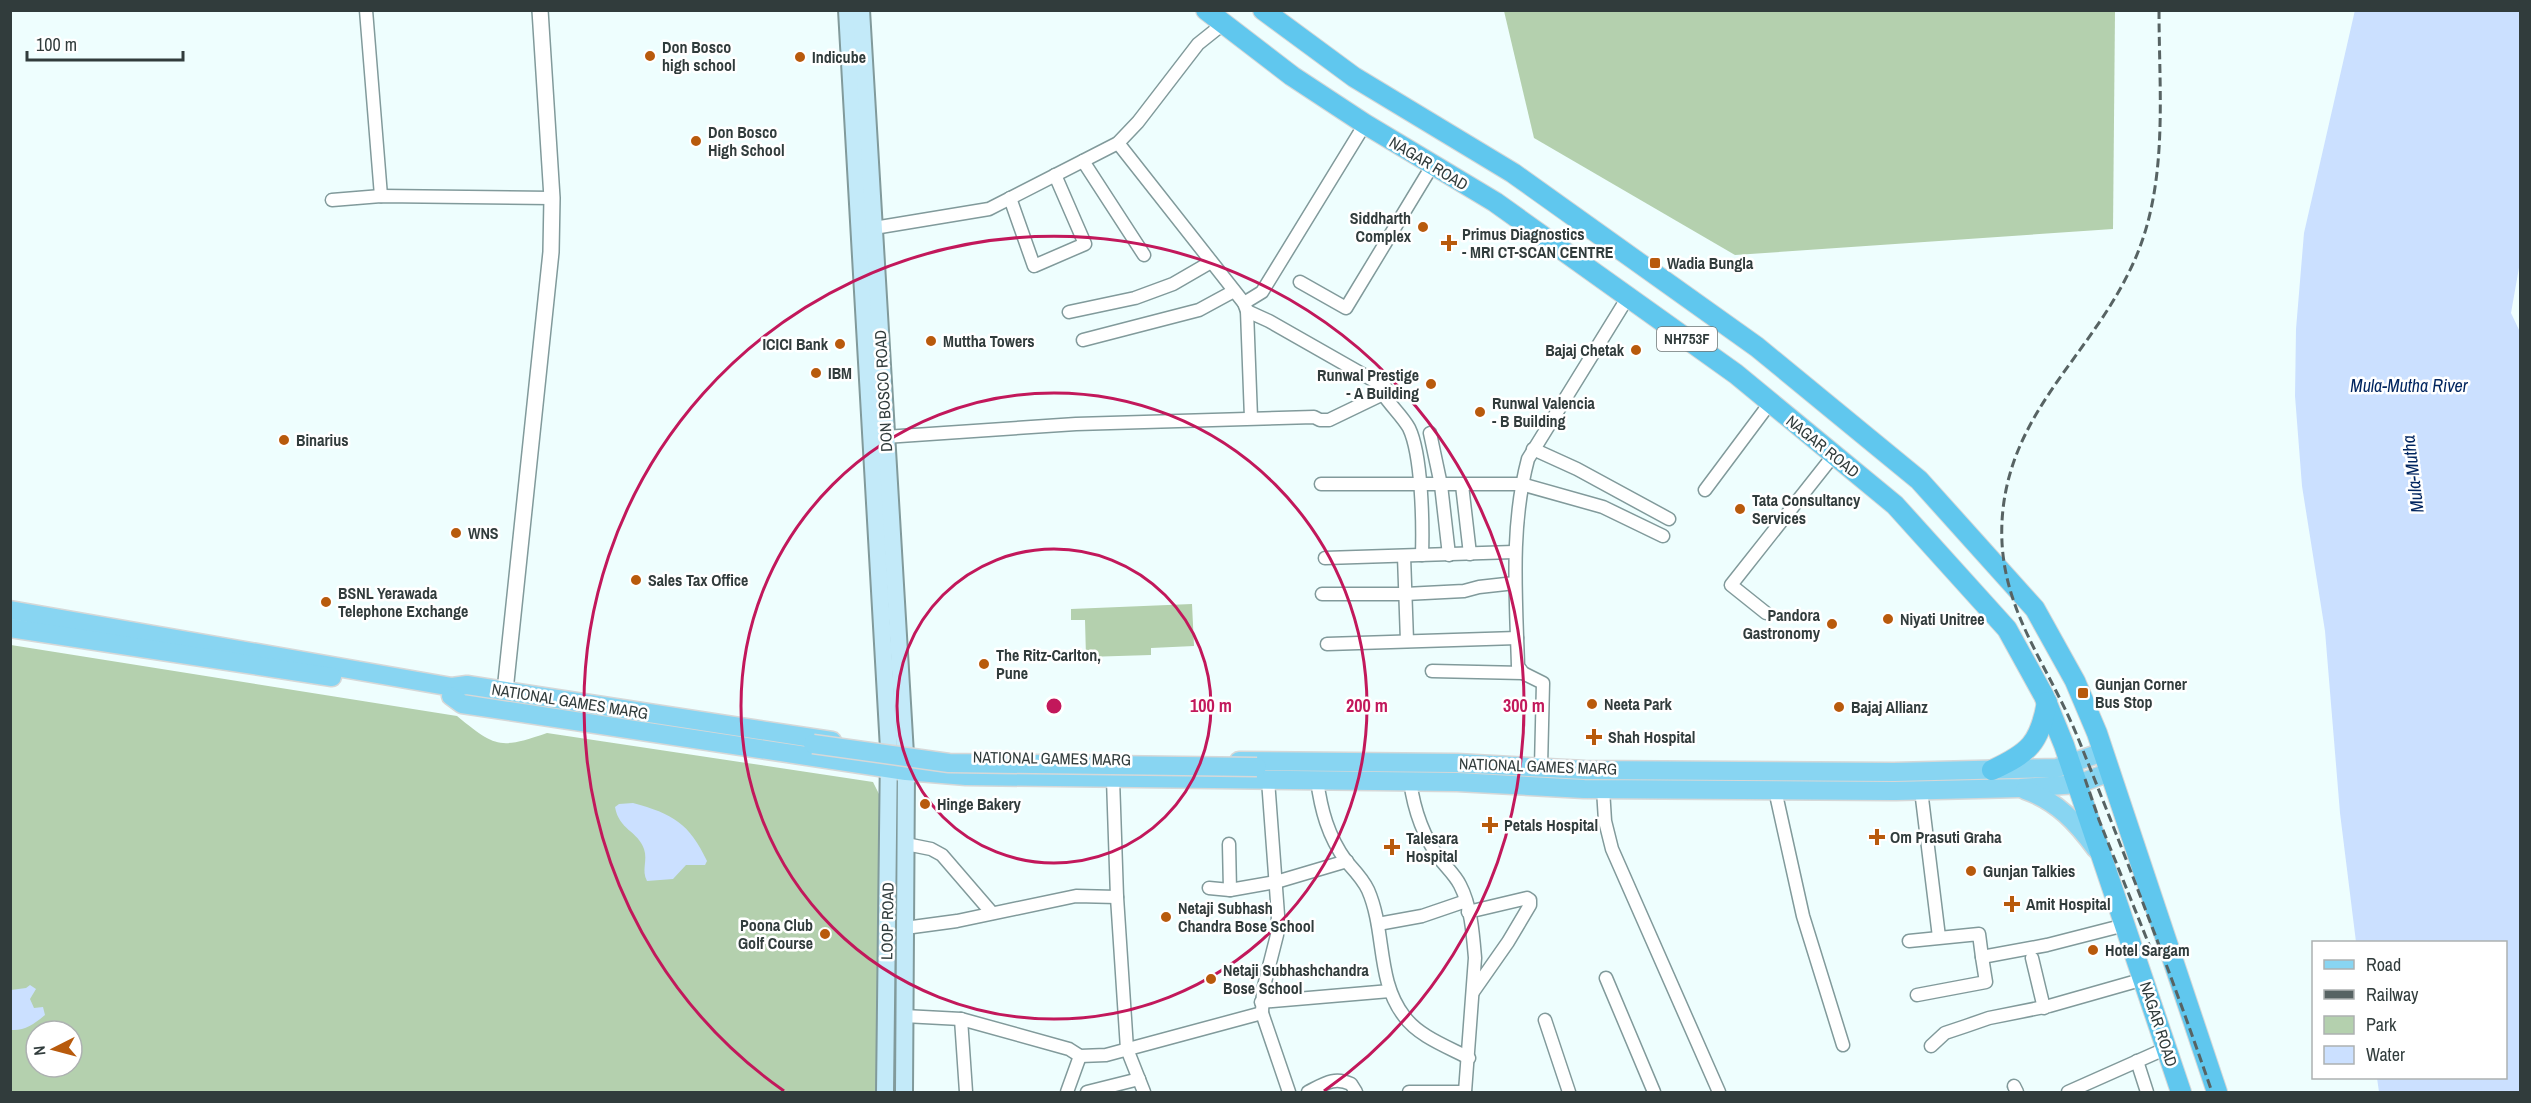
<svg xmlns="http://www.w3.org/2000/svg" width="2531" height="1103" font-family="'Archivo Narrow',sans-serif">
	<style>
		.green { fill: #b4d0ae; fill-rule: evenodd }
		.water { fill: #cbe0ff }
		.lines { fill: none; stroke-linecap: round; stroke-linejoin: round }
		.minor-casing { stroke: #819a9b; stroke-width: 15 }
		.tertiary-casing { stroke: #819a9b; stroke-width: 18 }
		.secondary-casing { stroke: #819a9b; stroke-width: 20 }
		.primary-casing { stroke: #d6d8d8; stroke-width: 21 }
		.trunk-casing { stroke: #d6d8d8; stroke-width: 22 }
		.minor { stroke: #fff; stroke-width: 12 }
		.tertiary { stroke: #fff; stroke-width: 15 }
		.secondary { stroke: #c3eaf9; stroke-width: 16 }
		.primary { stroke: #88d5f2; stroke-width: 18 }
		.trunk { stroke: #60c7ee; stroke-width: 20 }
		.rail { stroke: #576363; stroke-width: 3; stroke-dasharray: 9 4.5; stroke-linecap: butt }
		.primary-bridge-casing { stroke: #d6d8d8; stroke-width: 21; stroke-linecap: butt }
		.primary-bridge { stroke: #88d5f2; stroke-width: 18 }
		.ring { fill: none; stroke: #c2185b; stroke-width: 3 }
		.poi-dot { fill: #b85a0c; stroke: #fff; stroke-width: 2 }
		.labels { text-anchor: middle; stroke-width: 5; stroke-linejoin: round; paint-order: stroke }
		.shield { fill: #fff; stroke: #6f7676; stroke-width: 1.5 }
		.shield-label { font-size: 15px; font-weight: bold; fill: #313c3c }
		.poi-label { font-size: 16px; font-weight: bold; fill: #313c3c; stroke: #fff; text-anchor: start }
		.street-label { font-size: 16px; fill: #313c3c; stroke: #fff }
		.water-label { font-size: 18px; font-style: italic; fill: #00255f; stroke: #fff }
		.centre { fill: #c2185b; stroke: #fff; stroke-width: 3 }
		.ring-label { font-size: 18px; text-anchor: middle; font-weight: bold; fill: #c2185b; stroke: #fff; stroke-width: 5; stroke-linejoin: round; paint-order: stroke }
	</style>
	<rect width="100%" height="100%" fill="#eefefe"/>
	<g class="green">
		<path d="M1504,11h611l-2,218 -378,26 -201,-117z"/>
		<path d="M1192,604l2,42 -43,2v7l-65,2 -1,-37h-14v-11z"/>
		<path d="M11,645l446,71c39,32 43,33 90,17l326,49 6,12 3,14 -6,284h-865zM36,1031h36v36h-36z"/>
	</g>
	<g class="water">
		<path d="M2355,10l165,1v251l-9,51 9,19v760h-141l-2,-14h129v-136h-150l-16,-129 -15,-182 -23,-145 -7,-90 1,-67 8,-96z"/>
		<path d="M633,803c40,11 56,20 74,58l-2,4h-19l-13,14 -26,2c-6,-11 1,-20 -3,-32 -6,-18 -25,-19 -29,-42l4,-3z"/>
		<path d="M30,985l6,4 -6,10 4,9 9,-1 2,8c-11,9 -20,16 -34,15v-40l15,-2z"/>
	</g>
	<g class="lines">
		<defs>
			<g id="minor">
				<path d="M366,10l15,186"/>
				<path d="M1118,143l126,160 3,8 4,107"/>
				<path d="M1083,161l61,94"/>
				<path d="M1010,198l24,68 51,-22 -30,-69"/>
				<path d="M332,200l49,-4 171,2"/>
				<path d="M874,228l115,-19 129,-66 20,-21 60,-78 25,-20"/>
				<path d="M1300,282l46,26 86,-142"/>
				<path d="M1244,303l18,-11 103,-168"/>
				<path d="M1247,311l22,10 116,66 -2,7c8,12 20,23 26,34 13,27 14,96 13,127"/>
				<path d="M1069,312l66,-14 38,-14 38,-22"/>
				<path d="M1083,340l116,-30 35,-19"/>
				<path d="M1430,433l11,52 8,70"/>
				<path d="M885,437l191,-13 238,-7 6,3h9l54,-26"/>
				<path d="M1533,449l44,20 92,50"/>
				<path d="M1321,484h200l82,23 60,29"/>
				<path d="M1462,485l8,69"/>
				<path d="M1705,490l65,-87"/>
				<path d="M1404,556l3,85"/>
				<path d="M1325,558l189,-6"/>
				<path d="M1322,594h83l59,-3 15,-4 36,-4"/>
				<path d="M1766,613l-35,-28 102,-129"/>
				<path d="M1327,644l190,-6"/>
				<path d="M1432,671l91,2"/>
				<path d="M1541,767l2,-84 -20,-10 -5,-7c-2,-70 -8,-139 10,-207l100,-162"/>
				<path d="M1113,779l4,118 10,152 17,43"/>
				<path d="M1268,780l10,135 -1,20 -14,55 -1,23 27,79"/>
				<path d="M1317,780c4,30 11,56 29,81 8,9 17,18 22,29 18,41 8,90 36,126 14,20 44,31 65,42"/>
				<path d="M1410,781c4,29 12,54 30,78 6,8 15,16 20,26 11,21 13,49 15,73l-10,134"/>
				<path d="M1603,789l2,32 7,28 107,243"/>
				<path d="M1775,790l28,126 40,129"/>
				<path d="M1921,790l18,147"/>
				<path d="M906,844l25,5 11,6 50,58"/>
				<path d="M1229,844l1,46"/>
				<path d="M1209,888l21,2 46,-8 71,-21"/>
				<path d="M1468,912l59,-14 3,2v5l-22,37 -35,50"/>
				<path d="M1378,924l44,-8 44,-15"/>
				<path d="M905,928l52,-7 119,-25 41,1"/>
				<path d="M1909,941l70,-7 3,23"/>
				<path d="M2032,958l12,50"/>
				<path d="M1606,978l48,114"/>
				<path d="M1917,995l69,-13 -4,-25 65,-12 78,-20"/>
				<path d="M1261,1002l129,-11"/>
				<path d="M904,1016l57,3 108,30 11,7 26,-1 156,-42"/>
				<path d="M961,1019l5,73"/>
				<path d="M1545,1020l24,72"/>
				<path d="M1931,1046l14,-13 21,-7 23,-8 60,-12 95,-27"/>
				<path d="M2137,1061l10,31"/>
				<path d="M2014,1086l3,6"/>
				<path d="M1067,1092l13,-36"/>
				<path d="M1087,1092l52,-13"/>
				<path d="M1308,1092c16,-8 26,-16 43,-8l5,8"/>
				<path d="M1409,1092h56"/>
				<path d="M2068,1092l99,-44"/>
			</g>
			<path id="tertiary" d="M505,691l46,-439 1,-54 -12,-188"/>
			<g id="secondary">
				<path d="M847,10l42,739 -4,343"/>
				<path d="M861,10l45,761 -2,321"/>
			</g>
			<g id="primary">
				<path d="M10,610l442,77 15,-2 365,56"/>
				<path d="M10,628l322,49"/>
				<path d="M451,696l11,8 444,67 60,5 491,6 127,7 311,2 125,-3 58,-4 32,-12"/>
				<path d="M1239,761l218,2 128,7 309,2 163,-4 46,-16"/>
				<path d="M2025,790c32,11 52,33 71,59"/>
			</g>
			<g id="trunk">
				<path d="M1206,10l86,66 73,48 130,78 241,172 159,131 112,124 37,67 20,49 117,347"/>
				<path d="M1263,10l91,67 159,96 244,174 162,133 116,129 40,72 22,52 120,359"/>
				<path d="M1992,770c37,-17 48,-27 55,-68"/>
			</g>
		</defs>
		<use href="#minor" class="minor-casing"/>
		<use href="#tertiary" class="tertiary-casing"/>
		<use href="#secondary" class="secondary-casing"/>
		<use href="#primary" class="primary-casing"/>
		<use href="#trunk" class="trunk-casing"/>
		<use href="#minor" class="minor"/>
		<use href="#tertiary" class="tertiary"/>
		<use href="#secondary" class="secondary"/>
		<use href="#primary" class="primary"/>
		<use href="#trunk" class="trunk"/>
		<g class="rail">
			<path d="M2159,10c0,89 11,183 -31,264 -41,83 -114,137 -125,235 -10,93 42,148 75,229 47,117 93,235 134,354"/>
			<path d="M2085,779l14,41 53,132"/>
		</g>
		<defs>
			<path id="primary-bridge" d="M813,744l136,19 308,4"/>
		</defs>
		<use href="#primary-bridge" class="primary-bridge-casing"/>
		<use href="#primary-bridge" class="primary-bridge"/>
	</g>
	<g class="ring">
		<circle cx="1054" cy="706" r="157"/>
		<circle cx="1054" cy="706" r="313"/>
		<path d="M784 1091A470 470 0 1 1 1324 1091"/>
	</g>
	<g class="poi-dot">
		<circle cx="650" cy="56" r="6"/>
		<circle cx="800" cy="57" r="6"/>
		<circle cx="696" cy="141" r="6"/>
		<circle cx="1423" cy="227" r="6"/>
		<path d="M1446 234h6v6h6v6h-6v6h-6v-6h-6v-6h6z"/>
		<rect x="1649" y="257" width="12" height="12" rx="3"/>
		<circle cx="931" cy="341" r="6"/>
		<circle cx="840" cy="344" r="6"/>
		<circle cx="1636" cy="350" r="6"/>
		<circle cx="816" cy="373" r="6"/>
		<circle cx="1431" cy="384" r="6"/>
		<circle cx="1480" cy="412" r="6"/>
		<circle cx="284" cy="440" r="6"/>
		<circle cx="1740" cy="509" r="6"/>
		<circle cx="456" cy="533" r="6"/>
		<circle cx="636" cy="580" r="6"/>
		<circle cx="326" cy="602" r="6"/>
		<circle cx="1888" cy="619" r="6"/>
		<circle cx="1832" cy="624" r="6"/>
		<circle cx="984" cy="664" r="6"/>
		<rect x="2077" y="687" width="12" height="12" rx="3"/>
		<circle cx="1592" cy="704" r="6"/>
		<circle cx="1839" cy="707" r="6"/>
		<path d="M1591 728h6v6h6v6h-6v6h-6v-6h-6v-6h6z"/>
		<circle cx="925" cy="804" r="6"/>
		<path d="M1487 816h6v6h6v6h-6v6h-6v-6h-6v-6h6z"/>
		<path d="M1874 828h6v6h6v6h-6v6h-6v-6h-6v-6h6z"/>
		<path d="M1389 838h6v6h6v6h-6v6h-6v-6h-6v-6h6z"/>
		<circle cx="1971" cy="871" r="6"/>
		<path d="M2009 895h6v6h6v6h-6v6h-6v-6h-6v-6h6z"/>
		<circle cx="1166" cy="917" r="6"/>
		<circle cx="825" cy="934" r="6"/>
		<circle cx="2093" cy="950" r="6"/>
		<circle cx="1211" cy="979" r="6"/>
	</g>
	<g class="labels">
		<rect class="shield" x="1657" y="327" width="60" height="24" rx="4.5"/>
		<g class="shield-label">
			<text x="1687" y="344">NH753F</text>
		</g>
		<g class="poi-label">
			<text x="662" y="53">Don Bosco<tspan x="662" dy="18">high school</tspan></text>
			<text x="812" y="63">Indicube</text>
			<text x="708" y="138">Don Bosco<tspan x="708" dy="18">High School</tspan></text>
			<text x="1411" y="224" text-anchor="end">Siddharth<tspan x="1411" dy="18">Complex</tspan></text>
			<text x="1462" y="240">Primus Diagnostics<tspan x="1462" dy="18">- MRI CT-SCAN CENTRE</tspan></text>
			<text x="1667" y="269">Wadia Bungla</text>
			<text x="943" y="347">Muttha Towers</text>
			<text x="828" y="350" text-anchor="end">ICICI Bank</text>
			<text x="1624" y="356" text-anchor="end">Bajaj Chetak</text>
			<text x="828" y="379">IBM</text>
			<text x="1419" y="381" text-anchor="end">Runwal Prestige<tspan x="1419" dy="18">- A Building</tspan></text>
			<text x="1492" y="409">Runwal Valencia<tspan x="1492" dy="18">- B Building</tspan></text>
			<text x="296" y="446">Binarius</text>
			<text x="1752" y="506">Tata Consultancy<tspan x="1752" dy="18">Services</tspan></text>
			<text x="468" y="539">WNS</text>
			<text x="648" y="586">Sales Tax Office</text>
			<text x="338" y="599">BSNL Yerawada<tspan x="338" dy="18">Telephone Exchange</tspan></text>
			<text x="1820" y="621" text-anchor="end">Pandora<tspan x="1820" dy="18">Gastronomy</tspan></text>
			<text x="1900" y="625">Niyati Unitree</text>
			<text x="996" y="661">The Ritz-Carlton,<tspan x="996" dy="18">Pune</tspan></text>
			<text x="2095" y="690">Gunjan Corner<tspan x="2095" dy="18">Bus Stop</tspan></text>
			<text x="1604" y="710">Neeta Park</text>
			<text x="1851" y="713">Bajaj Allianz</text>
			<text x="1608" y="743">Shah Hospital</text>
			<text x="937" y="810">Hinge Bakery</text>
			<text x="1504" y="831">Petals Hospital</text>
			<text x="1890" y="843">Om Prasuti Graha</text>
			<text x="1406" y="844">Talesara<tspan x="1406" dy="18">Hospital</tspan></text>
			<text x="1983" y="877">Gunjan Talkies</text>
			<text x="2026" y="910">Amit Hospital</text>
			<text x="1178" y="914">Netaji Subhash<tspan x="1178" dy="18">Chandra Bose School</tspan></text>
			<text x="813" y="931" text-anchor="end">Poona Club<tspan x="813" dy="18">Golf Course</tspan></text>
			<text x="2105" y="956">Hotel Sargam</text>
			<text x="1223" y="976">Netaji Subhashchandra<tspan x="1223" dy="18">Bose School</tspan></text>
		</g>
		<g class="street-label">
			<text transform="translate(1429 163) rotate(31)" y="6">NAGAR ROAD</text>
			<text transform="translate(883 391) rotate(-93)" y="6">DON BOSCO ROAD</text>
			<text transform="translate(1823 446) rotate(39)" y="6">NAGAR ROAD</text>
			<text transform="translate(570 701) rotate(9)" y="6">NATIONAL GAMES MARG</text>
			<text transform="translate(1052 758) rotate(1)" y="6">NATIONAL GAMES MARG</text>
			<text transform="translate(1538 766) rotate(2)" y="6">NATIONAL GAMES MARG</text>
			<text transform="translate(887 921) rotate(-89)" y="6">LOOP ROAD</text>
			<text transform="translate(2159 1024) rotate(72)" y="6">NAGAR ROAD</text>
		</g>
		<g class="water-label">
			<text x="2409" y="392">Mula-Mutha River</text>
			<text transform="translate(2413 474) rotate(-97)" y="6">Mula-Mutha</text>
		</g>
	</g>
	<circle cx="1054" cy="706" r="9" class="centre"/>
	<g class="ring-label">
		<text x="1211" y="712">100 m</text>
		<text x="1367" y="712">200 m</text>
		<text x="1524" y="712">300 m</text>
	</g>
	<rect width="2531" height="1103" fill="none" stroke="#313c3c" stroke-width="24"/>
	<rect x="2312" y="941" width="195" height="138" fill="#ffffff" stroke="#adb1b1" stroke-width="1.5"/>
	<rect x="2324" y="960" width="30" height="9" fill="#88d5f2" stroke="#adb1b1" stroke-width="1.5"/>
	<text x="2366" y="971" font-size="18" fill="#313c3c">Road</text>
	<rect x="2324" y="990" width="30" height="9" fill="#576363" stroke="#adb1b1" stroke-width="1.5"/>
	<text x="2366" y="1001" font-size="18" fill="#313c3c">Railway</text>
	<rect x="2324" y="1016" width="30" height="18" fill="#b4d0ae" stroke="#adb1b1" stroke-width="1.5"/>
	<text x="2366" y="1031" font-size="18" fill="#313c3c">Park</text>
	<rect x="2324" y="1046" width="30" height="18" fill="#cbe0ff" stroke="#adb1b1" stroke-width="1.5"/>
	<text x="2366" y="1061" font-size="18" fill="#313c3c">Water</text>
	<g transform="translate(54 1049) rotate(264)"><circle r="28" fill="#ffffff" stroke="#adb1b1" stroke-width="1.5"/>
	<path d="M0-4.5L10 22L0 15L-10 22Z" fill="#b85a0c"/>
	<text y="-9" font-size="16" font-weight="bold" text-anchor="middle" fill="#313c3c">N</text>
	</g>
	<path d="M27 51v9h156v-9" fill="none" stroke="#313c3c" stroke-width="3"/>
	<text x="36" y="51" font-size="18" fill="#313c3c" stroke="#ffffff" stroke-width="4.5" paint-order="stroke">100 m</text>
</svg>
